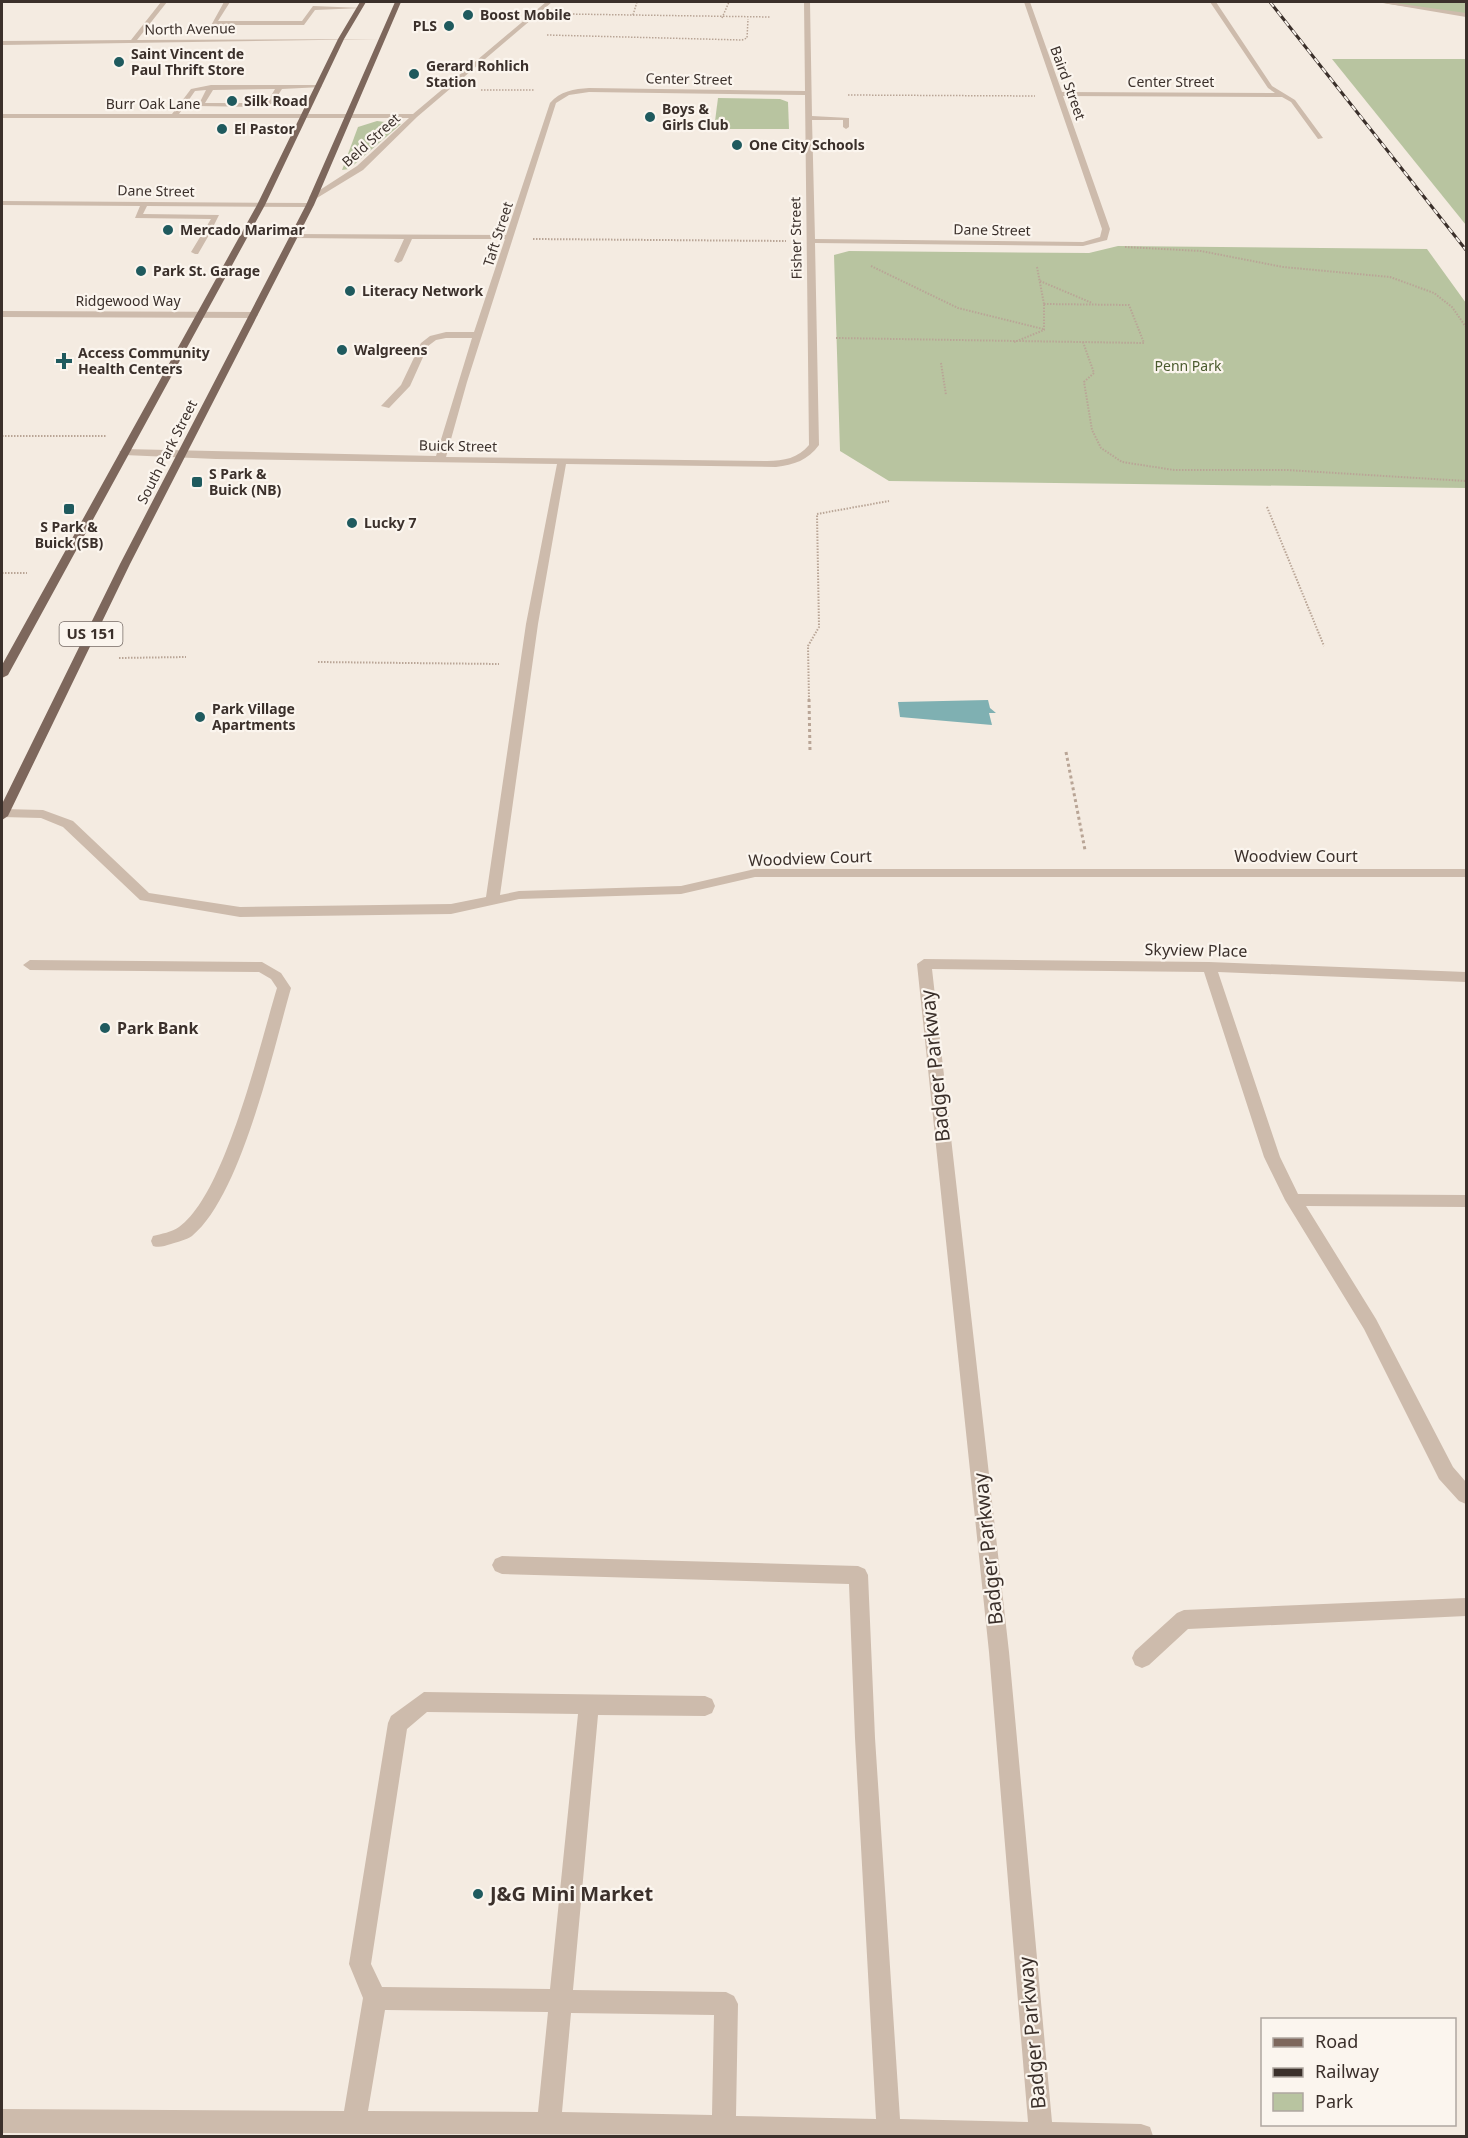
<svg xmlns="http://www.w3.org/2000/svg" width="1468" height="2138" font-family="'Noto Sans',sans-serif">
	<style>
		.green { fill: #b8c4a0 }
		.water { fill: #7fb0b2 }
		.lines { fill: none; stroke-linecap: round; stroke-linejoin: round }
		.path-far2 { stroke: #b9a596; stroke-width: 1.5; stroke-dasharray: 1.5 1.5; stroke-linecap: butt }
		.path-far1 { stroke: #b9a596; stroke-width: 2; stroke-dasharray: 1.5 1.5; stroke-linecap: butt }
		.path { stroke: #b9a596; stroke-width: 3; stroke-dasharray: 3 3; stroke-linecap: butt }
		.minor { fill: #cdbbac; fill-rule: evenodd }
		.major { fill: #7d675c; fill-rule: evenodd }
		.rail-casing { stroke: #3b302b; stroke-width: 3 }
		.rail { stroke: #fbf5ee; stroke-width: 2; stroke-dasharray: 6; stroke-linecap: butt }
		.poi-dot { fill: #1f5a5e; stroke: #fbf5ee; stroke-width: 2 }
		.labels { text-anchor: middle; stroke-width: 4.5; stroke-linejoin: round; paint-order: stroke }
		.far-poi-label { font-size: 14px; font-weight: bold; fill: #3b302b; stroke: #fbf5ee; text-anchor: start }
		.far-street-label { font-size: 14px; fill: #3b302b; stroke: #fbf5ee }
		.far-park-label { font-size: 14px; fill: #4a5a2e; stroke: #fbf5ee }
		.shield { fill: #fbf5ee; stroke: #756b66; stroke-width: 1.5 }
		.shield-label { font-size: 15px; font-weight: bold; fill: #3b302b }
		.street-label { font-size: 16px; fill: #3b302b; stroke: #fbf5ee }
		.poi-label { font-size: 16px; font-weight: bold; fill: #3b302b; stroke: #fbf5ee; text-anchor: start }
		.near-street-label { font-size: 20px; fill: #3b302b; stroke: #fbf5ee }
		.near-poi-label { font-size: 20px; font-weight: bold; fill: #3b302b; stroke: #fbf5ee; text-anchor: start }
	</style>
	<rect width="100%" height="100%" fill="#f4ebe1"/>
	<g class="green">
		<path d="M1380,2h86v13l-77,-11z"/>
		<path d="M1332,59h134v166z"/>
		<path d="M718,98l62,1 8,3 1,27h-75z"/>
		<path d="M377,121l24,3 -52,45 -7,1 16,-43z"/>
		<path d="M1118,246l309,3 39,54v185l-577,-7 -49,-30 -6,-196 15,-4 240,2z"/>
	</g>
	<path class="water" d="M988,700l2,8 6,5h-7l3,12 -92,-8 -2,-15z"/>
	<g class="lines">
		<g class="path-far2">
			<path d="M567,14l66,1 4,-13"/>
			<path d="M633,15l137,2"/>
			<path d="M722,18l7,-16"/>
			<path d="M547,35l195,5 5,-2 1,-19"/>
			<path d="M481,90h53"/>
			<path d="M848,95l187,1"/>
		</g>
		<g class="path-far1">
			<path d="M533,239l253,2"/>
			<path d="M1125,247l76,4 82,16 107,10 44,16 18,14 14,20"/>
			<path d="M871,266l87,42 85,21"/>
			<path d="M1037,267l7,37"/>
			<path d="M1040,281l52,22"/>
			<path d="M1044,304l85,1 15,38 -127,-2 27,-11z"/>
			<path d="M836,338l181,3"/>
			<path d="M1014,342l3,-1"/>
			<path d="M1083,342l11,31 -10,9 8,48 9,18 21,14 52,8h113l179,11"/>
			<path d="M941,363l5,32"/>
			<path d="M2,436h104"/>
			<path d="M1267,507l57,139"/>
			<path d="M2,573h25"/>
			<path d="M119,658l67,-1"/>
			<path d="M318,662l181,2"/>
			<path d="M809,700l-1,-54 11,-19 -2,-113 72,-13"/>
		</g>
		<g class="path">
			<path d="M809,699l1,52"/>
			<path d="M1066,752l19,98"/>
		</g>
		<g class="minor">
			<path d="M161,2h6l-30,38 246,-1 -381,6v-4l129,-1z"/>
			<path d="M224,2h6l-12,19h84l11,-15 49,2 -47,2 -11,15h-88l-4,6h-4z"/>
			<path d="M546,2h6l-135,115 -54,53 -51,31 -3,-4 48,-31 52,-48h-407v-4h170l19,-25 20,-4h108l3,2 -40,2 -9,14 -9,4 -66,-1 8,-16 -11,1 -16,23h234zM275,89l-7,12 -5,2h-58l8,-13z"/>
			<path d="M804,2h6l2,114 37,2v9l-3,2 -3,-2v-7h-31l3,119 268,3 17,-5 2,-8 -78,-227h6l32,90 213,1 -7,-5 -58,-86h6l56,84 23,14 28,38 -5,1 -27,-37 -9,-5 -219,-1 47,133 -3,11 -24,6 -268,-3 4,202c-11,15 -25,20 -43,22l-210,-3 -28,160 -38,271 19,-4 162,-5 74,-17h711v8h-711l-74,17 -162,5 -68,15 -211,3 -100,-17 -77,-73 -22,-9 -39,-1 1,-8 40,1 30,11 76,72 91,14 211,-3 35,-7 40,-273 31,-160 -341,-5 -92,-4 -5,-3 5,-3 312,7 36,-118h-26l-10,2 -8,6 -18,40 -21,22 -8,-2 20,-21 20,-42 9,-7 16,-4h28l31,-93h-93l-10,22 -4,2 -4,-2 10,-22 -110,-1h-3v-4l215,1 44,-132c10,-12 24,-14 39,-15l216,3zM589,92l216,3 4,350c-11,13 -25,16 -42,16l-321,-4 21,-75 89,-279 13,-8z"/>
			<path d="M1377,2h11l78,11v4z"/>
			<path d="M2,201l308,2 4,2 -4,2 -163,-1 -4,8 76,1 -8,16 35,1 4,2 -4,2 -37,-1 -11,19h-3l-4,-2 20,-33 -76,-1 5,-12 -138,-1z"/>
			<path d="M2,311l252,1 4,3 -4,3 -252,-1z"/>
			<path d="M924,959l285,3 257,10v10l-248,-10 62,185 18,37 168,1v12l-160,-1 70,113 77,148 13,15v22l-7,-3 -20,-22 -75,-150 -79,-129 -21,-43 -60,-185 -272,-3 77,683 43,470 89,2 9,3 3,9 -1151,-3v-24l342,2 19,-113 -14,-34 39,-241 3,-7 33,-24 281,4 7,3 3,7 -3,7 -7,3 -107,-1 -25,275 153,2 8,4 4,8 -2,112 140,3 -21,-381 -6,-154 -347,-10 -7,-3 -3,-6 3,-6 7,-3 356,10 7,3 3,6 7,163 25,381 128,3 -39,-470 -72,-688zM427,1712l151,2 -28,275 -168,-2 -11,-23 36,-235zM385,2010l163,2 -10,100 -170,-1zM571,2013l143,2 -2,100 -150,-3z"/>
			<path d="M30,960l232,2 19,11 10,15c-18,63 -50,208 -99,248 -6,4 -15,6 -21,8 -7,2 -11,4 -18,2l-2,-5 2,-5c8,-2 19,-4 26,-9 46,-32 81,-183 98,-239l-6,-9 -12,-7 -229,-2 -7,-5z"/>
			<path d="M1466,1598v18l-278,13 -39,36 -7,3 -7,-3 -3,-7 3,-7 42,-38 7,-3z"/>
		</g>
		<g class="major">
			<path d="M360,2h6l-22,37 -79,166 -257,470 -6,3v-13l255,-460 81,-166z"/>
			<path d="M395,2h6l-87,203 -184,359 -122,252 -6,4v-16l118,-240 186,-359z"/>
		</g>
		<defs>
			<path id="rail" d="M1270,2l196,248"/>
		</defs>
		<use href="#rail" class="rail-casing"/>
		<use href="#rail" class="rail"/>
	</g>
	<g class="poi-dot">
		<circle cx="468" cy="15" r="6"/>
		<circle cx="449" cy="26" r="6"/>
		<circle cx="119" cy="62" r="6"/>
		<circle cx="414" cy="74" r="6"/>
		<circle cx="232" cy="101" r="6"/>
		<circle cx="650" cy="117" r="6"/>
		<circle cx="222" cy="129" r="6"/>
		<circle cx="737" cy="145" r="6"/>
		<circle cx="168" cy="230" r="6"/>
		<circle cx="141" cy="271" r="6"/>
		<circle cx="350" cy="291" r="6"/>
		<circle cx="342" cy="350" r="6"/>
		<path d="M61 352h6v6h6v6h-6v6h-6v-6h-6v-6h6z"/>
		<rect x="191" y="476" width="12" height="12" rx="3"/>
		<rect x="63" y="503" width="12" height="12" rx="3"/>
		<circle cx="352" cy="523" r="6"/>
		<circle cx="200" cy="717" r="6"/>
		<circle cx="105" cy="1028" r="6"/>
		<circle cx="478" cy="1894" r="6"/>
	</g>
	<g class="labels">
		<g class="far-poi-label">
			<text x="480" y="20">Boost Mobile</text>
			<text x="437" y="31" text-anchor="end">PLS</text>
			<text x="131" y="59">Saint Vincent de<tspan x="131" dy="16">Paul Thrift Store</tspan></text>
			<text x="426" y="71">Gerard Rohlich<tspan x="426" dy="16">Station</tspan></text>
			<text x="244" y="106">Silk Road</text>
			<text x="662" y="114">Boys &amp;<tspan x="662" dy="16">Girls Club</tspan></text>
			<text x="234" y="134">El Pastor</text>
			<text x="749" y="150">One City Schools</text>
			<text x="180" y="235">Mercado Marimar</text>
			<text x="153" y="276">Park St. Garage</text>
			<text x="362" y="296">Literacy Network</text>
			<text x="354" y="355">Walgreens</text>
			<text x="78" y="358">Access Community<tspan x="78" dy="16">Health Centers</tspan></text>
			<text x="209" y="479">S Park &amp;<tspan x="209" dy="16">Buick (NB)</tspan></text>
			<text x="364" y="528">Lucky 7</text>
			<text x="69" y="532" text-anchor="middle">S Park &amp;<tspan x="69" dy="16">Buick (SB)</tspan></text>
			<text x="212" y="714">Park Village<tspan x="212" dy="16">Apartments</tspan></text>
		</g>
		<g class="far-street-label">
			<text transform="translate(190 29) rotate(-1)" y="5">North Avenue</text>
			<text transform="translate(689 79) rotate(1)" y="5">Center Street</text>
			<text x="1171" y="87">Center Street</text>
			<text transform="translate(1068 83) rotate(70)" y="5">Baird Street</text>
			<text x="153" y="109">Burr Oak Lane</text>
			<text transform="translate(371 140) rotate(-42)" y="5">Beld Street</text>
			<text transform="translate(156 191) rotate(1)" y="5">Dane Street</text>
			<text transform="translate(992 230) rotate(1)" y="5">Dane Street</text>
			<text transform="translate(498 234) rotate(-72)" y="5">Taft Street</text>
			<text transform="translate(796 238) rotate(-91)" y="5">Fisher Street</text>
			<text x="128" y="306">Ridgewood Way</text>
			<text transform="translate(458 446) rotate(1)" y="5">Buick Street</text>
			<text transform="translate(167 452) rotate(-63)" y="5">South Park Street</text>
		</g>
		<g class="far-park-label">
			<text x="1188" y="371">Penn Park</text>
		</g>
		<rect class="shield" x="59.5" y="622" width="63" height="24" rx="4.5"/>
		<g class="shield-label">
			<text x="91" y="639">US 151</text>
		</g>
		<g class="street-label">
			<text x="1296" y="862">Woodview Court</text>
			<text transform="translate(810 858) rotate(-2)" y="6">Woodview Court</text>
			<text transform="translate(1196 950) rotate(1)" y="6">Skyview Place</text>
		</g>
		<g class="poi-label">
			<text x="117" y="1034">Park Bank</text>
		</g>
		<g class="near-street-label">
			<text transform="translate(935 1066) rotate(-96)" y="7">Badger Parkway</text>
			<text transform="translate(988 1549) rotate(-96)" y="7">Badger Parkway</text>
			<text transform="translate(1032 2033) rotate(-95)" y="7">Badger Parkway</text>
		</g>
		<g class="near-poi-label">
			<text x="490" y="1901">J&amp;G Mini Market</text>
		</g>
	</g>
	<rect width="1468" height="2138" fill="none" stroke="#3b302b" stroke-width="6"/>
	<rect x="1261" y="2018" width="195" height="108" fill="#fbf5ee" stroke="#aea6a0" stroke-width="1.5"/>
	<rect x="1273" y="2038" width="30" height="9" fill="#7d675c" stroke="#aea6a0" stroke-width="1.5"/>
	<text x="1315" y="2048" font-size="18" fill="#3b302b">Road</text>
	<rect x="1273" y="2068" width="30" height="9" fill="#3b302b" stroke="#aea6a0" stroke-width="1.5"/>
	<text x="1315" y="2078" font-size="18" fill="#3b302b">Railway</text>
	<rect x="1273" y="2093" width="30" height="18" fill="#b8c4a0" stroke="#aea6a0" stroke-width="1.5"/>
	<text x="1315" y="2108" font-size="18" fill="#3b302b">Park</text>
</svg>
